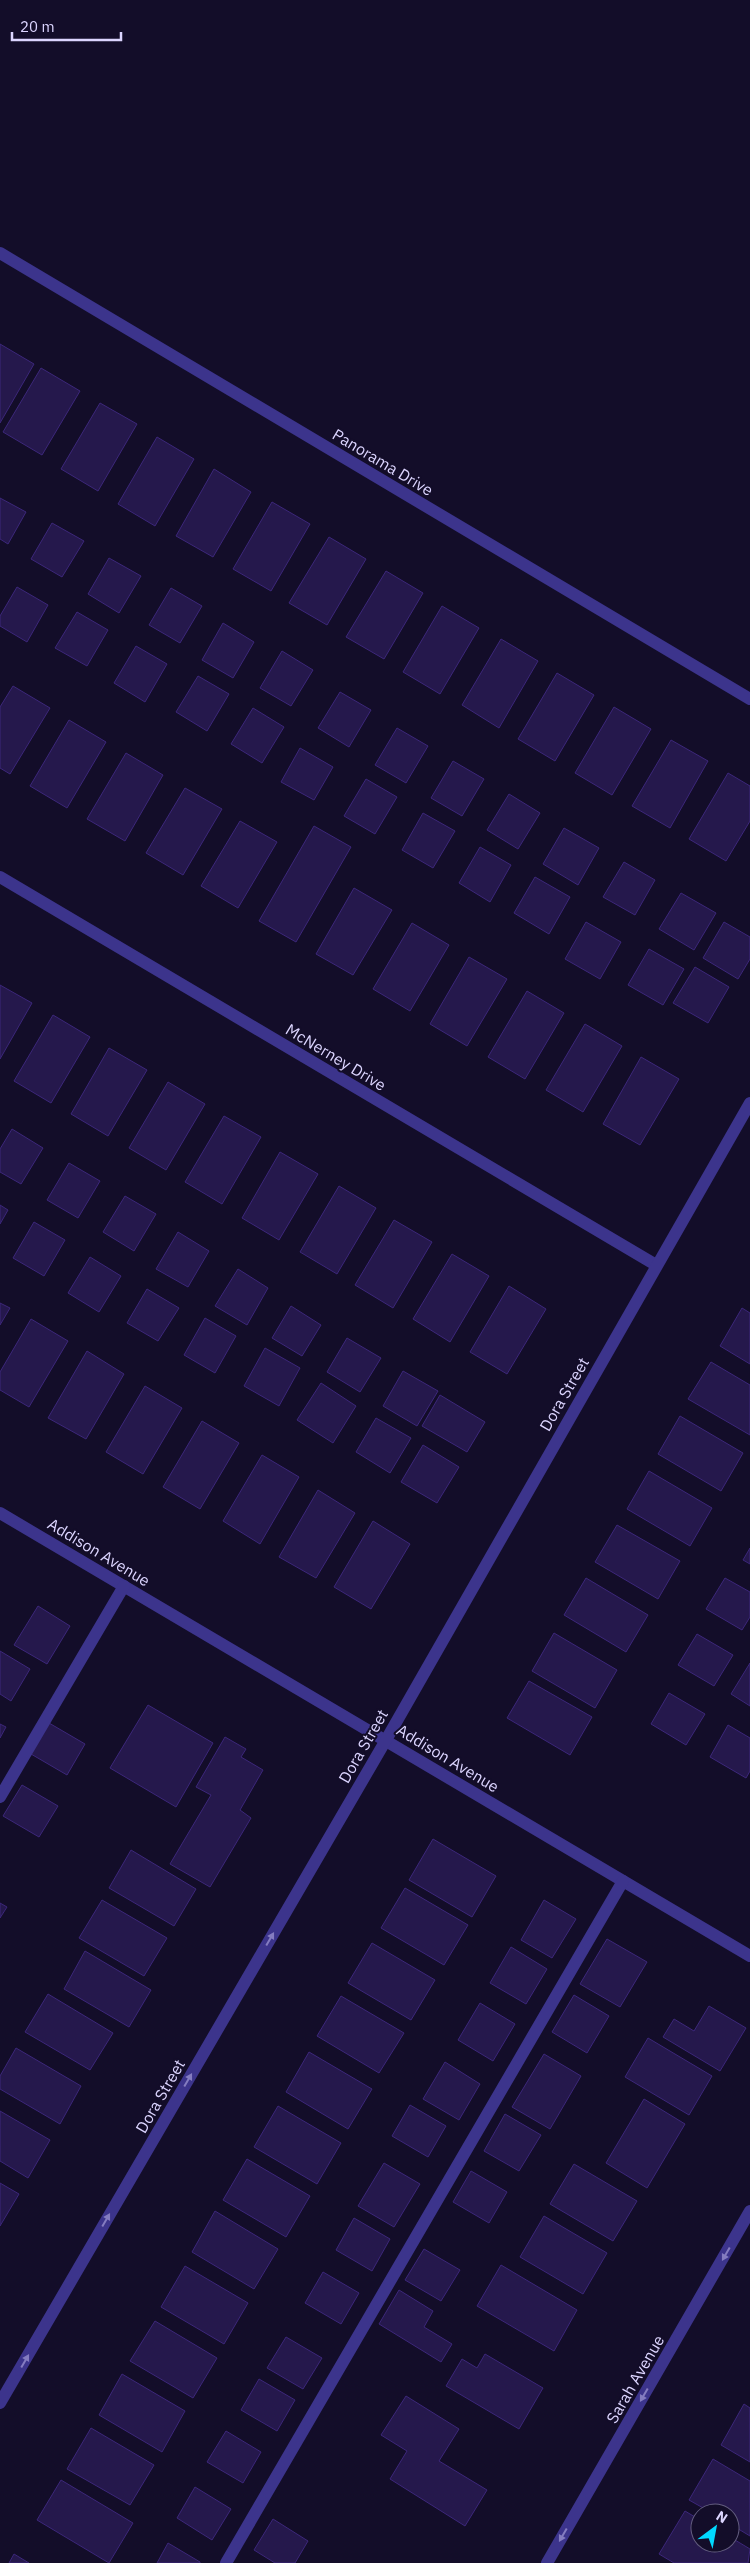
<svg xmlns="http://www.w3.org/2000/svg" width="750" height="2563" font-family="'IBM Plex Sans',sans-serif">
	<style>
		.building { fill: #25184c; stroke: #3c277a }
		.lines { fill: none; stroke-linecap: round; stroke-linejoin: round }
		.minor { stroke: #3c348c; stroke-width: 12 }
		.oneway { fill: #847cc0 }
		.labels { text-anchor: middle; stroke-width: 4; stroke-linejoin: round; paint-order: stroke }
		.street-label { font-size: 16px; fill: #dcd5ff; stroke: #130d29 }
	</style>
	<rect width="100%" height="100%" fill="#130d29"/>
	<g class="building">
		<path d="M0,344l34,20 -34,59z"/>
		<path d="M41,368l39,23 -38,64 -39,-23z"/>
		<path d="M100,403l37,21 -39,67 -37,-22z"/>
		<path d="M157,437l37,22 -39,67 -37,-22z"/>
		<path d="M214,469l37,23 -38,65 -37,-21z"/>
		<path d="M0,498l26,14 -18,32 -8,-5z"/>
		<path d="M272,502l38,22 -39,67 -38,-22z"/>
		<path d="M52,523l32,18 -22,36 -31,-18z"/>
		<path d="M329,537l37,22 -39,66 -38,-22z"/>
		<path d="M109,558l32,18 -22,37 -31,-19z"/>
		<path d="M386,571l37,22 -39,66 -38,-22z"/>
		<path d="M17,587l31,18 -21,37 -27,-16v-10z"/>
		<path d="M171,588l31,18 -22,37 -31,-18z"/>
		<path d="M442,606l37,22 -39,66 -37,-22z"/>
		<path d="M77,612l31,18 -21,36 -32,-18z"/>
		<path d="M223,623l31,19 -21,36 -31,-18z"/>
		<path d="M501,639l37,22 -39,67 -37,-23z"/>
		<path d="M136,646l31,18 -22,38 -31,-19z"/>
		<path d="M282,651l31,19 -22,36 -31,-18z"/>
		<path d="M557,673l37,22 -39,66 -37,-22z"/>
		<path d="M198,676l31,18 -22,37 -31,-19z"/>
		<path d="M13,686l37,22 -40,66 -10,-6v-61z"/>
		<path d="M340,692l31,18 -22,37 -31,-19z"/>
		<path d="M614,707l37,22 -39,66 -37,-22z"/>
		<path d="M253,708l31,19 -22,36 -31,-19z"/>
		<path d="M69,720l37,22 -39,66 -37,-22z"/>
		<path d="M397,728l31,18 -22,37 -31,-18z"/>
		<path d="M671,740l37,21 -38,67 -38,-22z"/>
		<path d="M300,748l33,19 -19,33 -33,-18z"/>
		<path d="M126,753l37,22 -38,66 -38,-22z"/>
		<path d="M453,761l31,18 -22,37 -31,-18z"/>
		<path d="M728,773l22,13v35l-24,40 -37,-22z"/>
		<path d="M366,779l31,18 -22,37 -31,-18z"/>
		<path d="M185,788l37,21 -39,66 -37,-22z"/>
		<path d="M509,794l31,19 -22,36 -31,-19z"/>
		<path d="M423,813l32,18 -22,37 -31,-18z"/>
		<path d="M240,821l37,21 -39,66 -37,-22z"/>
		<path d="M314,826l37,21 -55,95 -37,-21z"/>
		<path d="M564,828l35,20 -21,37 -35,-21z"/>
		<path d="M480,847l31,18 -21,37 -31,-19z"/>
		<path d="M624,862l31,18 -20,35 -32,-18z"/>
		<path d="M535,877l35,20 -21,37 -35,-21z"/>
		<path d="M354,888l38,22 -39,65 -37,-21z"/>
		<path d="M681,893l35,20 -22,37 -35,-21z"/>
		<path d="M586,922l35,20 -21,37 -35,-20z"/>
		<path d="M724,922l26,15v22l-12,20 -35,-21z"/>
		<path d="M412,923l37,22 -39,66 -37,-22z"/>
		<path d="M649,949l35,20 -21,36 -35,-20z"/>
		<path d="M469,957l38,22 -40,67 -37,-22z"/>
		<path d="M695,967l34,20 -21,36 -35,-20z"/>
		<path d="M0,985l32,18 -32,56z"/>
		<path d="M527,991l37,22 -39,66 -37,-22z"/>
		<path d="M53,1015l37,22 -39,66 -37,-22z"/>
		<path d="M585,1024l37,22 -39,66 -37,-22z"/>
		<path d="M109,1048l38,22 -39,66 -37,-22z"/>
		<path d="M641,1057l38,22 -39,66 -37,-21z"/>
		<path d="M168,1082l37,22 -39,66 -37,-22z"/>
		<path d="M224,1116l37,21 -39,67 -37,-22z"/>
		<path d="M12,1129l31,19 -22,36 -21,-12v-23z"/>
		<path d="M280,1152l38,22 -39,66 -37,-22z"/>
		<path d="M69,1163l31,18 -22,37 -31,-18z"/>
		<path d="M339,1186l37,22 -39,66 -37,-22z"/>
		<path d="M125,1196l31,18 -22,37 -31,-19z"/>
		<path d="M0,1205l8,5 -8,14z"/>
		<path d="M394,1220l38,22 -39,66 -38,-23z"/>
		<path d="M34,1222l31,18 -21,36 -31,-18z"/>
		<path d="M178,1232l31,19 -21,36 -32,-18z"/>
		<path d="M452,1254l37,22 -39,66 -37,-23z"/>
		<path d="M90,1257l31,19 -22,36 -31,-19z"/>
		<path d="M238,1269l30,19 -21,37 -32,-19z"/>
		<path d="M509,1286l37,23 -39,65 -37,-22z"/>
		<path d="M147,1289l32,19 -21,33 -31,-18z"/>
		<path d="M0,1303l10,5 -10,17z"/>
		<path d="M291,1306l30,19 -19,31 -30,-18z"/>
		<path d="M742,1308l8,5v51l-30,-18z"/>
		<path d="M205,1318l31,18 -21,37 -31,-18z"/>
		<path d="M31,1319l37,22 -39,66 -29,-17v-18z"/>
		<path d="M347,1338l34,20 -21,34 -33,-20z"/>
		<path d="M265,1348l35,20 -21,38 -35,-20z"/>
		<path d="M87,1351l37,23 -38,65 -38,-21z"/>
		<path d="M711,1362l39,23v50l-62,-36z"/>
		<path d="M403,1371l35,20 -21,35 -34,-20z"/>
		<path d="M321,1383l35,23 -23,37 -36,-23z"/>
		<path d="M145,1386l37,22 -39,66 -37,-22z"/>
		<path d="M440,1395l45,27 -18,30 -45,-26z"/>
		<path d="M680,1416l63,37 -22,38 -63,-37z"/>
		<path d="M376,1418l35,20 -21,35 -34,-21z"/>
		<path d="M202,1421l37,22 -39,66 -37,-22z"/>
		<path d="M423,1445l36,22 -22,36 -36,-21z"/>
		<path d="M262,1455l37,22 -39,67 -37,-23z"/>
		<path d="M649,1471l63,37 -22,38 -63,-37z"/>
		<path d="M318,1490l37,23 -39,65 -37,-21z"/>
		<path d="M373,1521l37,23 -39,65 -37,-22z"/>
		<path d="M617,1525l63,36 -22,38 -63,-37z"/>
		<path d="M750,1548v16l-7,-4z"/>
		<path d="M586,1578l62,37 -22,37 -62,-37z"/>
		<path d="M725,1578l25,14v25l-8,13 -36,-21z"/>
		<path d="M38,1606l32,20 -23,38 -33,-19z"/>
		<path d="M554,1633l63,37 -22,38 -63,-37z"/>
		<path d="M697,1634l36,21 -19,31 -36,-21z"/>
		<path d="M0,1651l30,18 -19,32 -11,-7z"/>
		<path d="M750,1663v43l-19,-12z"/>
		<path d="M529,1681l63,36 -22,38 -63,-37z"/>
		<path d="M669,1693l36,21 -19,31 -35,-21z"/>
		<path d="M148,1705l65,38 -37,64 -66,-39z"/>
		<path d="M49,1723l36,21 -18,31 -36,-21z"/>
		<path d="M0,1724l6,3 -6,11z"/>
		<path d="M728,1725l22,13v33l-4,7 -36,-21z"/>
		<path d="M225,1737l21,12 -5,8 22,13 -23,40 11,8 -41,69 -40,-23 41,-69 -15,-8z"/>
		<path d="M22,1785l36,21 -19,31 -36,-21z"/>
		<path d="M433,1839l63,37 -24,41 -63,-37z"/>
		<path d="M131,1850l65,39 -22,37 -65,-38z"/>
		<path d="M405,1888l63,37 -24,40 -63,-37z"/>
		<path d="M102,1900l65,38 -23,38 -65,-38z"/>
		<path d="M544,1900l32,19 -24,39 -31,-18z"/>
		<path d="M0,1903l7,4 -7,11z"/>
		<path d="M607,1939l40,23 -27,45 -40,-23z"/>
		<path d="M372,1943l63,37 -24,40 -63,-37z"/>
		<path d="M511,1947l36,22 -21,35 -36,-21z"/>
		<path d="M85,1951l66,39 -22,37 -65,-38z"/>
		<path d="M48,1994l65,39 -23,37 -65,-38z"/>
		<path d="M574,1995l35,21 -22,37 -35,-21z"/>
		<path d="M341,1996l63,37 -25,40 -62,-37z"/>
		<path d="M480,2003l35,21 -22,37 -35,-21z"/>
		<path d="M709,2006l37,22 -26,43 -57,-34 11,-18 20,12z"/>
		<path d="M648,2038l64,38 -23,39 -64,-38z"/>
		<path d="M16,2048l65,38 -21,38 -60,-35v-13z"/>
		<path d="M309,2052l63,37 -24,40 -62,-37z"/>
		<path d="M544,2054l37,22 -31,53 -38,-22z"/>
		<path d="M445,2062l35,22 -21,36 -36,-21z"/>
		<path d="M644,2099l41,25 -38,64 -41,-25z"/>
		<path d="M410,2105l36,21 -18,31 -36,-21z"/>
		<path d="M278,2106l63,37 -24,41 -63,-37z"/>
		<path d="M0,2111l50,29 -22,38 -28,-17z"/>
		<path d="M505,2114l36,21 -22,36 -35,-20z"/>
		<path d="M247,2159l63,37 -24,41 -63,-37z"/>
		<path d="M384,2163l36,21 -26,43 -36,-21z"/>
		<path d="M574,2164l63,37 -24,40 -63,-37z"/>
		<path d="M471,2171l36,21 -18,31 -36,-21z"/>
		<path d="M0,2183l19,11 -19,32z"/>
		<path d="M215,2211l63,38 -24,40 -62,-37z"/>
		<path d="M544,2216l63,37 -24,41 -63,-37z"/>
		<path d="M354,2218l36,21 -18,32 -36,-21z"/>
		<path d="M424,2249l36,21 -19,31 -36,-21z"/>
		<path d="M501,2265l76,45 -23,41 -77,-45z"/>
		<path d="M185,2266l63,37 -24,41 -63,-37z"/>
		<path d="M323,2272l36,21 -18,31 -36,-21z"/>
		<path d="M399,2290l34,21 -9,16 28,17 -11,18 -62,-38z"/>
		<path d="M155,2321l62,37 -24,40 -63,-37z"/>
		<path d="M286,2337l36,21 -19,31 -36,-21z"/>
		<path d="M485,2354l58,34 -24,41 -73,-43 16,-27 15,9z"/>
		<path d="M122,2374l63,37 -23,41 -63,-37z"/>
		<path d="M259,2379l36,21 -18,31 -36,-21z"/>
		<path d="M406,2396l53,33 -20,32 48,29 -22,36 -75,-47 17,-28 -26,-16z"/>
		<path d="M744,2404l6,4v54l-29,-17z"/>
		<path d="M91,2428l63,37 -24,40 -63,-36z"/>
		<path d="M226,2431l35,21 -18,31 -36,-21z"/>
		<path d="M713,2459l37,22v55l-20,-12v-11h-18l-23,-13z"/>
		<path d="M61,2480l72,43 -24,40 -72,-43z"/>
		<path d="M195,2487l36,22 -19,31 -35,-22z"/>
		<path d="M685,2511l15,9v23h30v-6l20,12 -2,14h-74l-15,-9z"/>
		<path d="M273,2519l35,22 -13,22h-20l-21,-13z"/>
		<path d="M168,2543l32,19v1h-43z"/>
		<path d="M14,2554l15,9h-20z"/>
	</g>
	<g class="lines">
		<g class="minor">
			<path d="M0,253l750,446"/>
			<path d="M0,877l656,388"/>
			<path d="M0,1513l750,443"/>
			<path d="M0,1797l124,-211"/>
			<path d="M0,2403l386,-663 364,-637"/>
			<path d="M226,2563l397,-682"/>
			<path d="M547,2563l203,-352"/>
		</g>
	</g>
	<defs><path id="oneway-solid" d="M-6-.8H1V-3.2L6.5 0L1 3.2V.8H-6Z" transform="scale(1.25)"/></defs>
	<g class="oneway">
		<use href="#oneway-solid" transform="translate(270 1939) rotate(-60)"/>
		<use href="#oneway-solid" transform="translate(188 2080) rotate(-60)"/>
		<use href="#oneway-solid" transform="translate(106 2220) rotate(-60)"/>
		<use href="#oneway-solid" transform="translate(726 2254) rotate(120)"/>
		<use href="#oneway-solid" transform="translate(25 2361) rotate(-60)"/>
		<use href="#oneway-solid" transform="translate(644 2395) rotate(120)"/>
		<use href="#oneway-solid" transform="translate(563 2535) rotate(120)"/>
	</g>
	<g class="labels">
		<g class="street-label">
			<text transform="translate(383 462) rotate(31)" y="6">Panorama Drive</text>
			<text transform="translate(336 1057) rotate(31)" y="6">McNerney Drive</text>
			<text transform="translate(564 1394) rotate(-60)" y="6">Dora Street</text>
			<text transform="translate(99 1552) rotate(31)" y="6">Addison Avenue</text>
			<text transform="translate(363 1746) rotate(-60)" y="6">Dora Street</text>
			<text transform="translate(448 1758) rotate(31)" y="6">Addison Avenue</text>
			<text transform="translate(160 2096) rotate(-60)" y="6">Dora Street</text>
			<text transform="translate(635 2379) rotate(-60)" y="6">Sarah Avenue</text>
		</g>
	</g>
	<g transform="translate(715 2528) rotate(32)"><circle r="24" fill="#130d29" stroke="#635d7f"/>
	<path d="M0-4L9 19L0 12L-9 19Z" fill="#01d9ff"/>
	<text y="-8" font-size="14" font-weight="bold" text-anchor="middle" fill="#dcd5ff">N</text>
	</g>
	<path d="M12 32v8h109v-8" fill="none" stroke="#dcd5ff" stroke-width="2.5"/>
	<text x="20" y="32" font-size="15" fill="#dcd5ff" stroke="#130d29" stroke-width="4" paint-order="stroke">20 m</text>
</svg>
